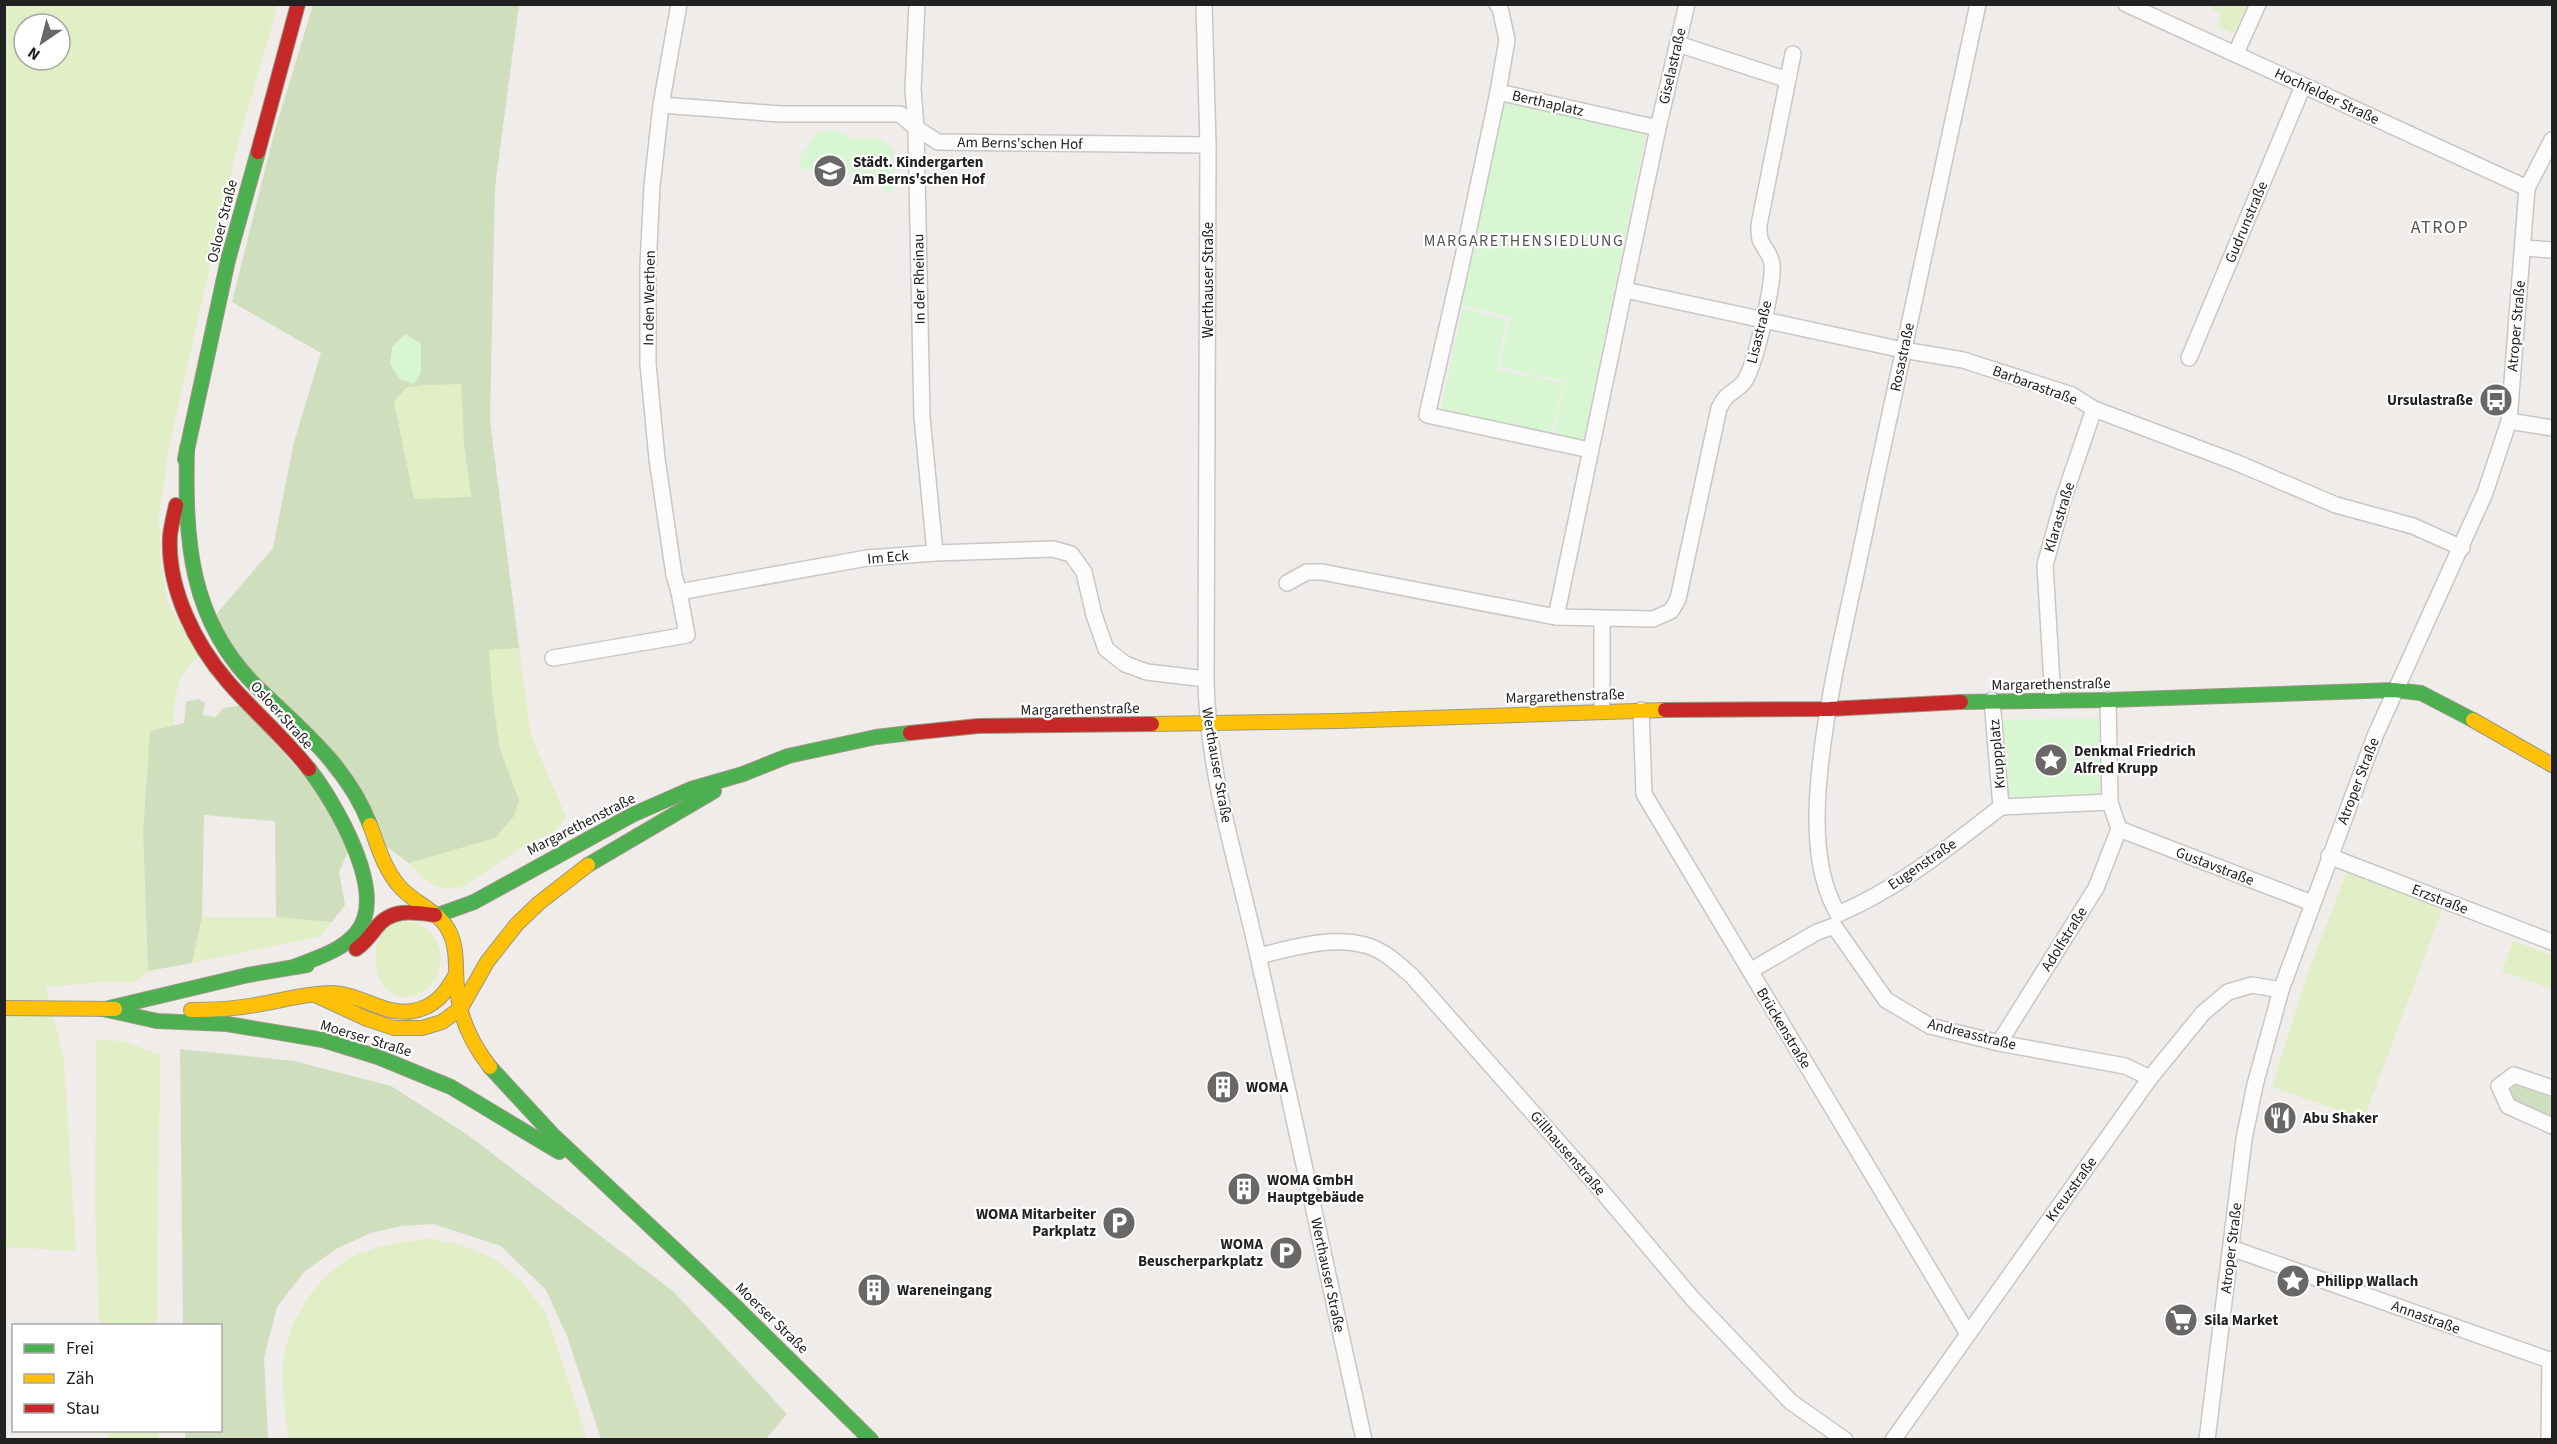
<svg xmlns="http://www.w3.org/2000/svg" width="2557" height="1444" font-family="'Source Sans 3',sans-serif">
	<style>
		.grass { fill: #e2eec6; fill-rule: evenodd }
		.forest { fill: #cfdfbd; fill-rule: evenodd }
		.park { fill: #d9f6d3 }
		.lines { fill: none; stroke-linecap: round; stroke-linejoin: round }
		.street-casing { stroke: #c8c7c6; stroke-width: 18 }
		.fast-casing { stroke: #9b9880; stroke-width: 16 }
		.slow-casing { stroke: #9b9880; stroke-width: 16 }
		.jam-casing { stroke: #9b9880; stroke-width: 16 }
		.street { stroke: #fdfcfc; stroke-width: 15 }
		.fast { stroke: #4caf50; stroke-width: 14 }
		.slow { stroke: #ffc107; stroke-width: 14 }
		.jam { stroke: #c62828; stroke-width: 14 }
		.labels { text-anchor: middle; stroke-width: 4.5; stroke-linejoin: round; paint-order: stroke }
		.street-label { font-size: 15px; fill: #212121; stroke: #fff }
		.poi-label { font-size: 15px; font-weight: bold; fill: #212121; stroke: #fff; text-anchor: start }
		.neighbourhood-label { font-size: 16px; letter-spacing: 1.5px; fill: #545454; stroke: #fff }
		.quarter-label { font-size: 18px; letter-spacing: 1.5px; fill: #545454; stroke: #fff }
	</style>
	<rect width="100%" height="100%" fill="#efecea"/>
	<g class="grass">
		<path d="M4,5h274l-40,138 -68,299 -11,71 1,45 8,45 30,53c-24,24 -22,38 -25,70l-23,6 -7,100 5,139 -13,11h-33l-56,5 18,73 12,191 -71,-4zM24,24h36v36h-36z"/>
		<path d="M2211,5v-1l37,1 -14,28 -17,-6 5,-13 -12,-6z"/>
		<path d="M461,383l3,61 7,54 -57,1 -20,-97 13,-14 19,-3z"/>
		<path d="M519,648l12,87 35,82c-9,18 -34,24 -50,34 -13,8 -43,32 -55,36 -22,6 -40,-8 -52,-24l86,-25 24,-38 -19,-51 -7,-48 -4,-51z"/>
		<path d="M2347,872l95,38 -78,209 -92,-32 35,-112z"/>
		<path d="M202,917h74l56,5 -11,14 -129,27z"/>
		<path d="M413,922c23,8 35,32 23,55 -4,8 -11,15 -19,18 -48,15 -53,-63 -22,-72 5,-2 13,-1 18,-1z"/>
		<path d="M2513,941l39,14v34l-50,-18z"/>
		<path d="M96,1040l27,1 37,14 -3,270h-58l-4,-116z"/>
		<path d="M431,1239l28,5 36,15 28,24 22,29 42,127h-299c-2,-23 -7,-54 -5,-77 5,-41 34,-89 73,-107 24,-10 49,-14 75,-16z"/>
		<path d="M107,1431h52v8h-51z"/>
	</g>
	<g class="forest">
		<path d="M313,5h206l-24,182 -5,234 29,227 -30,2 4,51 7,48 19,51 -5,16 -19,22 -86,25 -21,-15 -131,-168 -44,-62 60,-70 21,-106 27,-89 -89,-51 43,-172zM461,384l3,60 7,53 -57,2 -20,-97 12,-14 20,-3z"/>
		<path d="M198,699l7,4 -2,12 13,2 7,-9 19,-3 81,93 26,52 -10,22 6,33 -13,17 -56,-5 -1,-96 -71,-6 -2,102 -10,46 -44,8 -5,-139 7,-101 34,-8 2,-21z"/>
		<path d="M180,1049l114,12 97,25 77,49 206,157 113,122 -21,25h-165l-34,-103 -21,-46 -45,-44 -68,-22 -32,2 -30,7 -35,16 -32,23 -27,35 -13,51 4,81h-83v-8l35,-1v-104l-37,-1z"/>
		<path d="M2516,1083l36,15v22c-15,-7 -38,-12 -44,-30z"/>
	</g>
	<g class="park">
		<path d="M1503,101l143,33 -63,309 -30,-7 12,-55 -65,-14 10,-50 -50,-12z"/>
		<path d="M836,130l18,9 24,-1 15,11 2,38 -9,5 -17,-15 -19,-4 -25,-13 -9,12 -15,-4 -2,-10 19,-26z"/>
		<path d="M1463,308l43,12 -9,49 66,14 -12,52 -111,-24z"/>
		<path d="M405,334l16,10v28l-7,12 -14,-5 -10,-15 2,-17z"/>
		<path d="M2099,718l2,71 -3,6 -90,4 -5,-4 -2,-75z"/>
	</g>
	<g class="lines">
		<defs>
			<g id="street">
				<path d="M917,4l-4,85 3,39 6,289 13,136"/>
				<path d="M1204,4l4,141 -2,534c1,95 33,189 53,281 35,160 71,319 105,480"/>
				<path d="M1497,4l3,4 7,32 -9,52 -37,174 -34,149 163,35"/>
				<path d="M2126,4l401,184"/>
				<path d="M1678,44l110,36"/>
				<path d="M2236,53l22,-49"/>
				<path d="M1498,92l160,36"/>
				<path d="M661,105l119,9h120l16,14 22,14 270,3"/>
				<path d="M2523,248l29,2"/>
				<path d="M1625,290l278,60 60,10 109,35 22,14 141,53 101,43 77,21 49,22"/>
				<path d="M2189,358l114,-272"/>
				<path d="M2509,421l43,7"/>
				<path d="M1287,583l20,-11h15l234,45 97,2 18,-8 7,-12 41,-191c9,-18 15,-14 25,-26 11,-15 30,-99 28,-118 -1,-10 -9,-16 -12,-25 -1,-4 -1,-10 -1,-14l34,-171"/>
				<path d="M679,592l-5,-17 -17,-116 -9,-95v-98l4,-80 9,-81 18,-101"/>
				<path d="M1556,617l102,-489 29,-124"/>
				<path d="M1602,619v92"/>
				<path d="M553,658l134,-23 -8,-43 188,-34 68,-5 118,-4 18,5 13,18 10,43 12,34 19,15 22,8 59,7"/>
				<path d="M1992,700l9,107 109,-5"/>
				<path d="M2053,700l-8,-135 19,-68 30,-88"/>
				<path d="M2108,700l2,102 9,27"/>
				<path d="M1641,710l3,84 324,540"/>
				<path d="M2119,829l193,74"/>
				<path d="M2329,856l223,86"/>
				<path d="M1838,914c-23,-40 -23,-90 -19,-136 8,-88 32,-175 49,-262 36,-171 74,-341 110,-512"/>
				<path d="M1838,914c60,-25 112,-68 163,-107"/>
				<path d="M1834,926l52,74 44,26 69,17 126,23 25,12"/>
				<path d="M1258,956c35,-8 71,-20 107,-11 19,5 33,19 47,31l188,213 92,109 99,104 54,38"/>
				<path d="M1750,971l67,-39 17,-6"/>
				<path d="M1999,1043l97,-155 23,-59"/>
				<path d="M2552,1088l-38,-13 -15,11 9,20 44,20"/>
				<path d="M2231,1248l321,113"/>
				<path d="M1893,1440l257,-362 53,-65 25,-21 24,-7 29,5"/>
				<path d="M2207,1440l37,-301 11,-54 26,-95 94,-254 110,-243 24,-72 18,-233 25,-48"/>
				<path d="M2549,1440l1,-80"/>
			</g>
			<g id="fast">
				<path d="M187,448c-2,91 1,173 72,241 43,41 89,78 111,136"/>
				<path d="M185,459l43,-199 30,-108"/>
				<path d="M1961,702l147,-2 286,-10 27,3 52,27"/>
				<path d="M588,865l126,-74"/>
				<path d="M438,915l36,-13 158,-87 59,-26 52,-15 45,-18 88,-19 34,-4"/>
				<path d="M294,967c22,-9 48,-16 63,-35 32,-39 -23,-131 -48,-163"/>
				<path d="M109,1008l139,-33 59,-10"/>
				<path d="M103,1009l54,12 70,3 96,16 55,17 73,30 108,65"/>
				<path d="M490,1067l62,67 182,171 137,135"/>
			</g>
			<g id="slow">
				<path d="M2473,720l79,45"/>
				<path d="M1152,724l187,-3 326,-11"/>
				<path d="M370,825c8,21 14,44 30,62 15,17 40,24 50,46 8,17 5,36 7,54 2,30 15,57 33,80"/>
				<path d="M315,995l52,24 27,9h28l20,-6 19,-14 26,-46 30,-38 22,-21 49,-38"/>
				<path d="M4,1008l111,1"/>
				<path d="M191,1010c22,0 43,-1 64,-5 26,-4 51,-12 78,-12 27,1 52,23 80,18 22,-4 33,-18 43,-37"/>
			</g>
			<g id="jam">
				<path d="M258,152l40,-148"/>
				<path d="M176,505c-2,10 -5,21 -6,31 -3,52 25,108 58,146 26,30 57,56 81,87"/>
				<path d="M1665,710l164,-1 132,-7"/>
				<path d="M910,733l68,-7 174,-2"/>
				<path d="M356,949c9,-6 14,-13 20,-21 15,-20 37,-16 59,-13"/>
			</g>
		</defs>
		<use href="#street" class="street-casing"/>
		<use href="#fast" class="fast-casing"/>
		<use href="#slow" class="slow-casing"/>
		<use href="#jam" class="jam-casing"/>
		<use href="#street" class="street"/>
		<use href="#fast" class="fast"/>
		<use href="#slow" class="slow"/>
		<use href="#jam" class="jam"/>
	</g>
	<defs>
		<symbol id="school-disc" viewBox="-11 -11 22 22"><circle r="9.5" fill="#696867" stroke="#fff"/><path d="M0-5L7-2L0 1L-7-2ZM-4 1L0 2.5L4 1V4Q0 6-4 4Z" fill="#fff"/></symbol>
		<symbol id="bus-disc" viewBox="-11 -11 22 22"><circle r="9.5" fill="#696867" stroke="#fff"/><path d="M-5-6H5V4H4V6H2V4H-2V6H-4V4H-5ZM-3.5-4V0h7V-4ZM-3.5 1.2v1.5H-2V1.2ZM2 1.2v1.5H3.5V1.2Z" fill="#fff"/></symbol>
		<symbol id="sight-disc" viewBox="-11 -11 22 22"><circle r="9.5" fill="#696867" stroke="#fff"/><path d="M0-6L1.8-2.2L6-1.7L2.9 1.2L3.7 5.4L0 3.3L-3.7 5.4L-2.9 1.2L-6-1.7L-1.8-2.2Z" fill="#fff"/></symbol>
		<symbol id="building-disc" viewBox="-11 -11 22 22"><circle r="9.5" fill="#696867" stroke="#fff"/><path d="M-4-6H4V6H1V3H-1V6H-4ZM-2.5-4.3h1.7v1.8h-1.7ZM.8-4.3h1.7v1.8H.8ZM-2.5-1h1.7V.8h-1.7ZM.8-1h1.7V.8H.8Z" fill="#fff"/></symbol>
		<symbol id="restaurant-disc" viewBox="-11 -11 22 22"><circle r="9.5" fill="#696867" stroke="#fff"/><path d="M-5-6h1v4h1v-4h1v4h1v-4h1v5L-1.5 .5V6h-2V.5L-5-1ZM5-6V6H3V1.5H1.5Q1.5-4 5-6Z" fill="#fff"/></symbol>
		<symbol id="parking-disc" viewBox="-11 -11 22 22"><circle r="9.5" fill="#696867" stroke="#fff"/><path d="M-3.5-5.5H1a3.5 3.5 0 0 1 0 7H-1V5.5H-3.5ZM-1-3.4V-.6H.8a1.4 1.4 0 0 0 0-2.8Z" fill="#fff"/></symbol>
		<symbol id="supermarket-disc" viewBox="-11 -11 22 22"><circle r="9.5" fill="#696867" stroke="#fff"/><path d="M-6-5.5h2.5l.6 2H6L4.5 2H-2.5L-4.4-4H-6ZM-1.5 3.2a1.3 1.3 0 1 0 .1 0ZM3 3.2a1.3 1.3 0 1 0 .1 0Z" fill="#fff"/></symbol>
	</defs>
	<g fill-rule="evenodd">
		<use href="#school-disc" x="811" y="152" width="38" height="38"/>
		<use href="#bus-disc" x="2477" y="381" width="38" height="38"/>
		<use href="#sight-disc" x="2032" y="741" width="38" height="38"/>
		<use href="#building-disc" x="1204" y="1068" width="38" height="38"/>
		<use href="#restaurant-disc" x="2261" y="1099" width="38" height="38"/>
		<use href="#building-disc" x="1225" y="1170" width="38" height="38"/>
		<use href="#parking-disc" x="1100" y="1204" width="38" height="38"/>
		<use href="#parking-disc" x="1267" y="1234" width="38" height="38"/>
		<use href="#sight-disc" x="2274" y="1262" width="38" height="38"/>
		<use href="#building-disc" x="855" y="1271" width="38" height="38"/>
		<use href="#supermarket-disc" x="2162" y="1301" width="38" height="38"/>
	</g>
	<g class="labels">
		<g class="street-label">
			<text transform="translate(1672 66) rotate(-77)" y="5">Giselastraße</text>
			<text transform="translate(2327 96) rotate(25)" y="5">Hochfelder Straße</text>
			<text transform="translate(1548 103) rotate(13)" y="5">Berthaplatz</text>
			<text transform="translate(1020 143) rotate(1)" y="5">Am Berns'schen Hof</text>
			<text transform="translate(222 221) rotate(-76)" y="5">Osloer Straße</text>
			<text transform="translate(2246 222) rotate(-67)" y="5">Gudrunstraße</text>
			<text transform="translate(919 279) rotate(-91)" y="5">In der Rheinau</text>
			<text transform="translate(1208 280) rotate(-90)" y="5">Werthauser Straße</text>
			<text transform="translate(649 298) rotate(-89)" y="5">In den Werthen</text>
			<text transform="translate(2516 326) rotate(-85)" y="5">Atroper Straße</text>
			<text transform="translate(1759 332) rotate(-76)" y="5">Lisastraße</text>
			<text transform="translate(1902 357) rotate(-78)" y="5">Rosastraße</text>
			<text transform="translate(2035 385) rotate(20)" y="5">Barbarastraße</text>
			<text transform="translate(2059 517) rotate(-73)" y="5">Klarastraße</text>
			<text transform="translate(888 557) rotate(-5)" y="5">Im Eck</text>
			<text transform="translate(2051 684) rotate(-1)" y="5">Margarethenstraße</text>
			<text transform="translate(1565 696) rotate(-2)" y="5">Margarethenstraße</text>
			<text transform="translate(1080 709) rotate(-1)" y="5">Margarethenstraße</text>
			<text transform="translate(282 715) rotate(48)" y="5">Osloer Straße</text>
			<text transform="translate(1997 754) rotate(-95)" y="5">Kruppplatz</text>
			<text transform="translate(1217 765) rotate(80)" y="5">Werthauser Straße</text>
			<text transform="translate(2358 781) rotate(-69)" y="5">Atroper Straße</text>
			<text transform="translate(581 824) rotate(-27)" y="5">Margarethenstraße</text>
			<text transform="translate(1922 864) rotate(-34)" y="5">Eugenstraße</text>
			<text transform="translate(2215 866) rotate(21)" y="5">Gustavstraße</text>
			<text transform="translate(2440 899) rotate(21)" y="5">Erzstraße</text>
			<text transform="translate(2064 939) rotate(-58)" y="5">Adolfstraße</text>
			<text transform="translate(1784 1028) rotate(59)" y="5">Brückenstraße</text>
			<text transform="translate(1972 1034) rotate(14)" y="5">Andreasstraße</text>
			<text transform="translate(366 1038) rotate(17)" y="5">Moerser Straße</text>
			<text transform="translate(1568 1153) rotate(49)" y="5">Gillhausenstraße</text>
			<text transform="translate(2071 1189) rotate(-54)" y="5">Kreuzstraße</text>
			<text transform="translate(2231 1248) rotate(-83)" y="5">Atroper Straße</text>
			<text transform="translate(1328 1275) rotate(78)" y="5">Werthauser Straße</text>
			<text transform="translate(2426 1317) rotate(20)" y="5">Annastraße</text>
			<text transform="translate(772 1318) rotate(44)" y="5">Moerser Straße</text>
		</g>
		<g class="poi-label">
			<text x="853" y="167">Städt. Kindergarten<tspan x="853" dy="17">Am Berns'schen Hof</tspan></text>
			<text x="2473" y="405" text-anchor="end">Ursulastraße</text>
			<text x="2074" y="756">Denkmal Friedrich<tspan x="2074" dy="17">Alfred Krupp</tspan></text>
			<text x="1246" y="1092">WOMA</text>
			<text x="2303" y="1123">Abu Shaker</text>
			<text x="1267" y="1185">WOMA GmbH<tspan x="1267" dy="17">Hauptgebäude</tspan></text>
			<text x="1096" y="1219" text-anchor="end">WOMA Mitarbeiter<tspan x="1096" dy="17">Parkplatz</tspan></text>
			<text x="1263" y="1249" text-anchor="end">WOMA<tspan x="1263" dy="17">Beuscherparkplatz</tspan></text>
			<text x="2316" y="1286">Philipp Wallach</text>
			<text x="897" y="1295">Wareneingang</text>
			<text x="2204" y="1325">Sila Market</text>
		</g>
		<g class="neighbourhood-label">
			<text x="1524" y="246">MARGARETHENSIEDLUNG</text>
		</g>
		<g class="quarter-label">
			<text x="2440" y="233">ATROP</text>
		</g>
	</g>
	<rect width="2557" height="1444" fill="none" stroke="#212121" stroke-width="12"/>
	<rect x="12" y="1324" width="210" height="108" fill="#ffffff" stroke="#a6a6a6" stroke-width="1.5"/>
	<rect x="24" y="1344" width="30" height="9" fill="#4caf50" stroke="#a6a6a6" stroke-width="1.5"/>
	<text x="66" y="1354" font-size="18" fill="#212121">Frei</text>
	<rect x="24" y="1374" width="30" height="9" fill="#ffc107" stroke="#a6a6a6" stroke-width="1.5"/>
	<text x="66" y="1384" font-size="18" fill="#212121">Zäh</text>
	<rect x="24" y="1404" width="30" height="9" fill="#c62828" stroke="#a6a6a6" stroke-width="1.5"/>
	<text x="66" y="1414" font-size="18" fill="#212121">Stau</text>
	<g transform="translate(42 42) rotate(215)"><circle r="28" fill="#ffffff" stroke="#a6a6a6" stroke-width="1.5"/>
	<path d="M0-4.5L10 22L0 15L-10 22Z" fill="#696867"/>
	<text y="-9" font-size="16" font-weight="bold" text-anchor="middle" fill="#212121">N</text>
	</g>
</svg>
